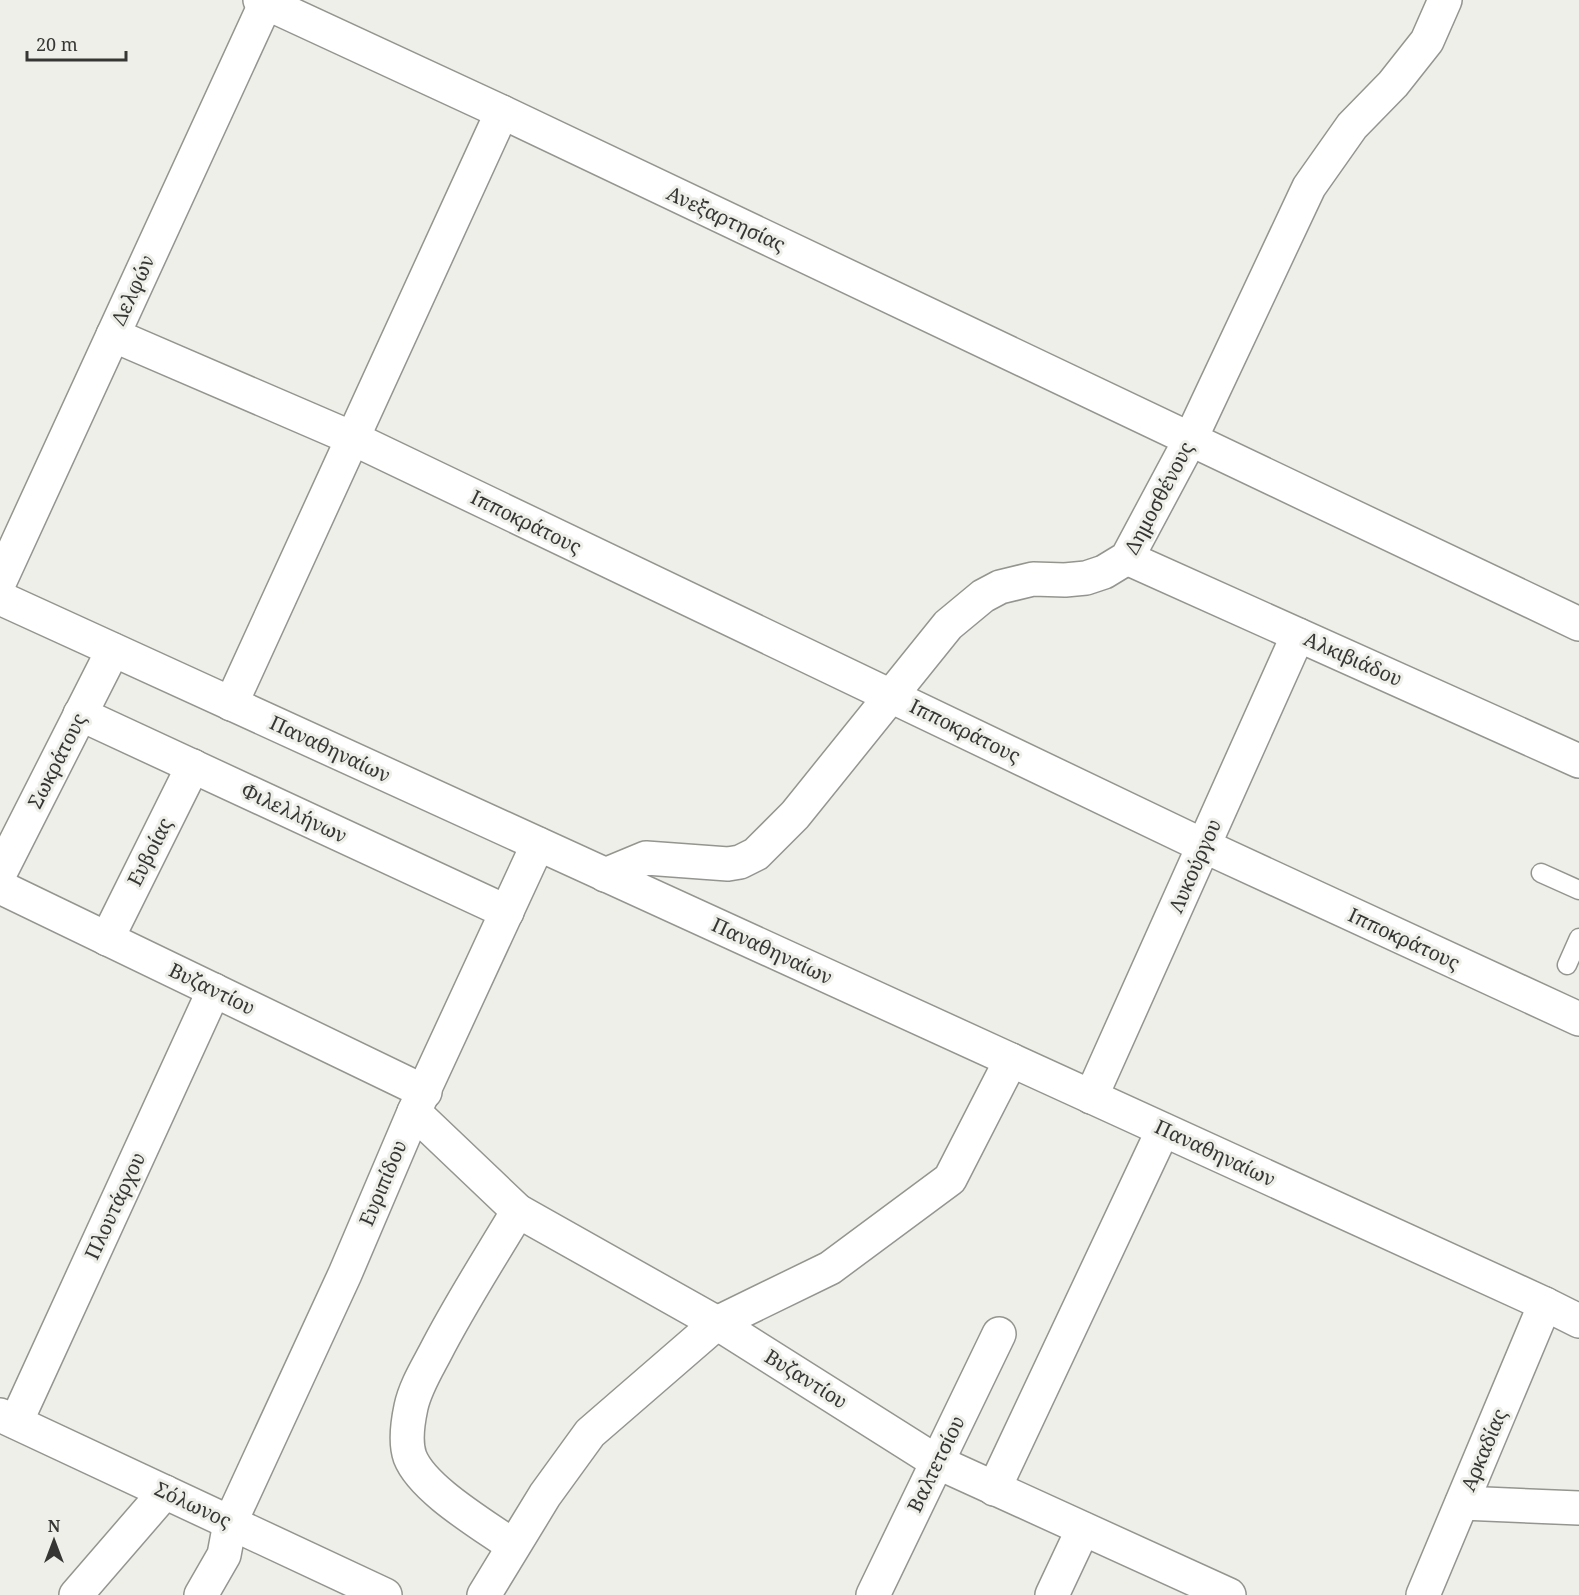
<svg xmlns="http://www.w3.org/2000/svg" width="1579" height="1595" font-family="'Noto Serif',serif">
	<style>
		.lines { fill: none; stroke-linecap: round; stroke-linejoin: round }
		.service-casing { stroke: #94958f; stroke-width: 21 }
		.minor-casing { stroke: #94958f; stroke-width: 36 }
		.tertiary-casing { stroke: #94958f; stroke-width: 36 }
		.service { stroke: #fff; stroke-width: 18 }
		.minor { stroke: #fff; stroke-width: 33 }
		.tertiary { stroke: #fff; stroke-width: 33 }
		.labels { text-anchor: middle; stroke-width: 6; stroke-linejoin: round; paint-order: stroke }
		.street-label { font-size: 20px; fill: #363634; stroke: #eeefe9 }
	</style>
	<rect width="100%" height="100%" fill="#eeefe9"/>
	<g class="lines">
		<defs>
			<g id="service">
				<path d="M1541,873l38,17"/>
				<path d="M1567,965l12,-27"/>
			</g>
			<g id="minor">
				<path d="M260,0l242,112 1077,512"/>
				<path d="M113,335l239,103 852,408 375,173"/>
				<path d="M1127,558l452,203"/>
				<path d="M0,581l267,-581"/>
				<path d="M231,704l271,-592"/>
				<path d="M80,714l427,198"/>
				<path d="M0,873l113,-223"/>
				<path d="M605,875l41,-17 82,6 12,-2 16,-8 39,-39 153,-190 35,-29 17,-9 33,-8 32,1 21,-2 18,-6 23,-14 63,-118 119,-253 43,-61 41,-42 34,-43 18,-41"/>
				<path d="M0,887l425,205"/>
				<path d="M107,939l86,-173"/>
				<path d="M1091,1097l207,-462"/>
				<path d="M414,1112l104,99 199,112 220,139 292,133"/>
				<path d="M1545,1304l34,17"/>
				<path d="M0,1415l385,180"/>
				<path d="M16,1422l198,-432"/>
				<path d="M994,1489l169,-359"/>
				<path d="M1462,1503l117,5"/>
				<path d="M513,1546c-29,-21 -90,-56 -103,-89 -5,-14 -2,-36 1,-50 4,-19 15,-37 24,-54 25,-49 55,-95 83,-142"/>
				<path d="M76,1595l89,-103"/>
				<path d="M201,1595l23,-40 6,-32 115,-249 69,-162 124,-268"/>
				<path d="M484,1595l61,-100 45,-62 127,-110 113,-55 120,-89 61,-119"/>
				<path d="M873,1595l126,-261"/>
				<path d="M1052,1595l31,-66"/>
			</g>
			<path id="tertiary" d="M0,598l1545,706 -122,291"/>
		</defs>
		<use href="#service" class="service-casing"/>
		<use href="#minor" class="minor-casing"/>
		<use href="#tertiary" class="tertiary-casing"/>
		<use href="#service" class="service"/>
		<use href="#minor" class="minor"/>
		<use href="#tertiary" class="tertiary"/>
	</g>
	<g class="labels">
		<g class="street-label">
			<text transform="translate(726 219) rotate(25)" y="7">Ανεξαρτησίας</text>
			<text transform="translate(133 290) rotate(-65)" y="7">Δελφών</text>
			<text transform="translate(1159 498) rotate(-62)" y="7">Δημοσθένους</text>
			<text transform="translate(526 522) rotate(26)" y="7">Ιπποκράτους</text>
			<text transform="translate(1353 659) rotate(24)" y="7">Αλκιβιάδου</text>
			<text transform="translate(965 731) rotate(26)" y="7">Ιπποκράτους</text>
			<text transform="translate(330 749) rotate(25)" y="7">Παναθηναίων</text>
			<text transform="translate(57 761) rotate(-63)" y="7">Σωκράτους</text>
			<text transform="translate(294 813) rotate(25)" y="7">Φιλελλήνων</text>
			<text transform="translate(150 852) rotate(-63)" y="7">Ευβοίας</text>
			<text transform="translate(1195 866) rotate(-66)" y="7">Λυκούργου</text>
			<text transform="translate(1404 939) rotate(25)" y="7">Ιπποκράτους</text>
			<text transform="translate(772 951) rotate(25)" y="7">Παναθηναίων</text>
			<text transform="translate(212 989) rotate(26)" y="7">Βυζαντίου</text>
			<text transform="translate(1215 1153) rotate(25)" y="7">Παναθηναίων</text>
			<text transform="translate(383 1183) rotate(-67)" y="7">Ευριπίδου</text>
			<text transform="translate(115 1206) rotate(-65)" y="7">Πλουτάρχου</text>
			<text transform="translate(806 1379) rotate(32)" y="7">Βυζαντίου</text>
			<text transform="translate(1484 1450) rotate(-67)" y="7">Αρκαδίας</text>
			<text transform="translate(936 1464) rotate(-64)" y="7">Βαλτετσίου</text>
			<text transform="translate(193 1505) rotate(25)" y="7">Σόλωνος</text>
		</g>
	</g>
	<g transform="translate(54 1541)" stroke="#eeefe9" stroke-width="4.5" paint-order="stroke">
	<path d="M0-4.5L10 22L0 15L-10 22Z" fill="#363634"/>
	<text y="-9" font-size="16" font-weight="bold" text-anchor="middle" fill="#363634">N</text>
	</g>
	<path d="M27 51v9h99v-9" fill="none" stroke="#363634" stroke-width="3"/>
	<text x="36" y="51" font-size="18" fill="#363634" stroke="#eeefe9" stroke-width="4.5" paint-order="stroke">20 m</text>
</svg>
